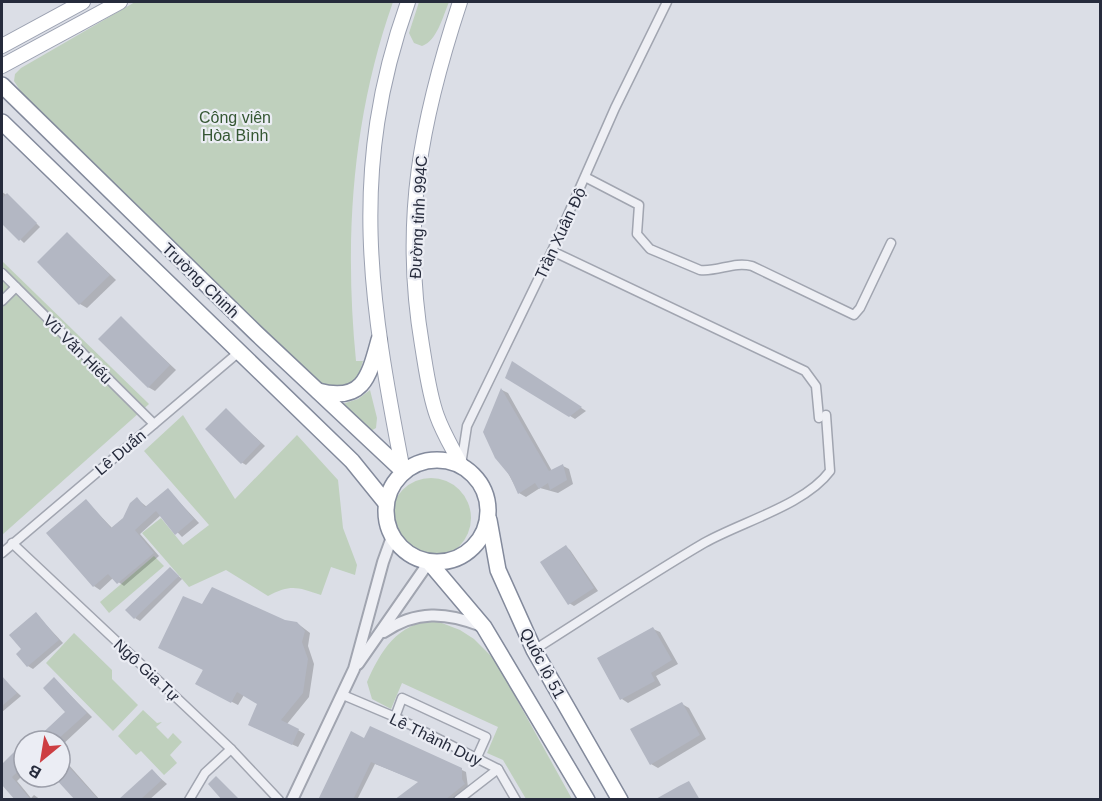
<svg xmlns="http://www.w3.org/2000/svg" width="1102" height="801" font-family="Helvetica,sans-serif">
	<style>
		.green { fill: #bfd0bd }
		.shadow { fill: #0003 }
		.building { fill: #b3b7c3 }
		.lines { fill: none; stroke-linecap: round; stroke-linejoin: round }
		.minor-casing { stroke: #a1a5b0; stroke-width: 11 }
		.tertiary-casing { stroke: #a1a5b0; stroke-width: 14 }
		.primary-casing { stroke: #9ba1b1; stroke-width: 16 }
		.trunk-casing { stroke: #838a9c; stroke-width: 18 }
		.minor { stroke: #eeeff4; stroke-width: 8 }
		.tertiary { stroke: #eeeff4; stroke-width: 10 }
		.primary { stroke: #fff; stroke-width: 14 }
		.trunk { stroke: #fff; stroke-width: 15 }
		.labels { text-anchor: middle; stroke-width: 4.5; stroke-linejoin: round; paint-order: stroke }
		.park-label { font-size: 16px; fill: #355733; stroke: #ebedf4 }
		.street-label { font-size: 16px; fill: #262b3c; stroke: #ebedf4 }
	</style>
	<rect width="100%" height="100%" fill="#dbdee6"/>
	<g class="green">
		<path d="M135,2h258c-41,116 -49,237 -37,359h7l-8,26 -28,4 -13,-12 -291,-284 -9,-14 1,-7 6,-6z"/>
		<path d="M419,2h30c-6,14 -12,39 -27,44l-8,-3 -5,-10z"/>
		<path d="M2,261l147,143 -147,131z"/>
		<path d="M370,390l7,28 -1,10 -7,4 -30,-27 19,-6z"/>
		<path d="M183,415l52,84 62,-64 41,45 5,48 14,37 -2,10 -24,-8 -10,28c-24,-8 -30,-11 -53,1l-42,-26 -37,17 -47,-54 19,-15 22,27 26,-20 -65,-74z"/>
		<circle cx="431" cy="518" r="40"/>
		<path d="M154,556l10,10 -55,47 -9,-11z"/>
		<path d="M434,620l26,10 14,9 21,21 77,139h-46l-23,-39 -16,-7 11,-26 -96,-44 -11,26 -19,-10 -5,-17c14,-32 30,-58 67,-62z"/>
		<path d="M74,633l38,37v9l26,26 -25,26 -67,-68z"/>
		<path d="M143,710l14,13 5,-1 -6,5 12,12 5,-6 9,9 -12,13 7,8 -13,12 -23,-24 -5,4 -18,-19z"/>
	</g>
	<g class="shadow">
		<path d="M2,192l9,6 29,29 -16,16 -22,-21z"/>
		<path d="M68,234l48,46 -29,28 -7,-4z"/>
		<path d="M121,318l55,52 -21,21 -7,-4z"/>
		<path d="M517,366l69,45 -11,8 -68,-42z"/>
		<path d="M502,390l6,3 44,78 11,-5 6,3 4,15 -15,9 -18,-5 -14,9 -7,-4 -34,-61z"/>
		<path d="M226,410l39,36 -19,19 -5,-3z"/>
		<path d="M168,490l31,33 -17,14 -21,-22 -21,19 19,22 -35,30 -11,-8 -13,12 -6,-4 -8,-85 27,28 12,-10 12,-20 10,8z"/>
		<path d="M566,547l4,3 28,41 -24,15 -5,-3z"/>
		<path d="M170,569l12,10 -42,42 -5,-3z"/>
		<path d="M202,606l95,17 13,10 -2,13 6,18 -5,33 -22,27 18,10 -7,13 -42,-19 3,-24 -15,-9 -6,10 -35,-18z"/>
		<path d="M36,614l27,29 -30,26 -5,-3 -4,-17z"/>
		<path d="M653,629l7,3 18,32 -22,12 5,9 -33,18 -6,-4z"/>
		<path d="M2,678l19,18 -19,16z"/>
		<path d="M54,679l38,38 -32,30v-6h-24l31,-29z"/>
		<path d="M682,704l7,4 17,31 -48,29 -7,-4z"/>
		<path d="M365,740l97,30 4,2 2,15 -17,13h-55l24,-18 -45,-18 -18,36h-37z"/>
		<path d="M21,747l3,2v25l-7,7 14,17 3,-3 7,5h-24l-15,-18v-16z"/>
		<path d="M60,755l40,45h-23l-21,-23h4z"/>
		<path d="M152,771l15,13 -18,16h-29z"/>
	</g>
	<g class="building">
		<path d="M7,193l30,30 -18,18 -17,-17v-25z"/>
		<path d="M67,232l43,43 -31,30 -42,-43z"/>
		<path d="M121,316l49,49 -22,23 -50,-49z"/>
		<path d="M512,361l70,46 -13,10 -64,-39z"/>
		<path d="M501,388l48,83 14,-7 4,16 -17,10 -2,-7 -9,6 -4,-6 -17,11 -8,-18 -15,-18 -12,-26z"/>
		<path d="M226,408l35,35 -20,21 -36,-35z"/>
		<path d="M168,488l26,31 -19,16 -19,-24 -21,19 19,23 -37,31 -9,-10 -15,13 -47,-54 40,-34 25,29 12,-10 7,-15 7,-6 8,10z"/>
		<path d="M566,545l28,43 -26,17 -28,-43z"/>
		<path d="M170,567l9,9 -45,43 -9,-9z"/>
		<path d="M212,587l73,33 12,2 8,9 -3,11 6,17 -5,34 -22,27 18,9 -7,16 -44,-20 9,-21 -20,-12 -6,11 -36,-19 8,-14 -45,-22 25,-52 19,8z"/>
		<path d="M36,612l23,28 -32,27 -11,-13 5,-5 -12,-14z"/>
		<path d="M653,627l19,33 -21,13 4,8 -35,19 -23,-42z"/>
		<path d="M2,676l15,17 -15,13z"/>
		<path d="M54,677l33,36 -31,28h-22l31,-29 -22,-24z"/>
		<path d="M682,702l18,33 -50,30 -20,-36z"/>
		<path d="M370,726l92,42v11l3,5 -20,16h-51l24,-18 -47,-20 -18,38h-35l33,-69 13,7z"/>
		<path d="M24,742v24l-12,11 19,23h-16l-13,-15v-21z"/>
		<path d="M60,757l39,43h-24l-21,-23h6z"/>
		<path d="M152,769l10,11 -22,20h-22z"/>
		<path d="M216,776l24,24h-18l-14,-16z"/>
		<path d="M689,781l11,19h-46l25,-14z"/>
	</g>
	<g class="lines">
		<defs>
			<g id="minor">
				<path d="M587,178l52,27 -2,29 13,15 50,21c18,2 34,-9 52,-4l102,49 6,-7 31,-65"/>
				<path d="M552,251l253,120 11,15 3,32"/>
				<path d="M2,273l152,151"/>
				<path d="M2,301l14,-14"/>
				<path d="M461,465l6,-39 85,-175 63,-143 52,-106"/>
				<path d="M12,543l219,206 48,51"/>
				<path d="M2,553l237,-201"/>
				<path d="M534,650c57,-36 112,-73 170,-107 37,-21 101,-38 126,-72l-4,-56"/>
				<path d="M343,695l52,22 103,52 18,31"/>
				<path d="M395,717l7,-19 84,39 -9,20"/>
				<path d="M189,800l16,-27 26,-24"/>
				<path d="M458,800l40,-31"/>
			</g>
			<g id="tertiary">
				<path d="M384,632c32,-22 62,-20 98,-6"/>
				<path d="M358,664l71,-102"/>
				<path d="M292,800l62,-131 29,-107 9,-25"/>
			</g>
			<g id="primary">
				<path d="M460,2c-39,118 -59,219 -38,343 4,24 7,49 15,71 6,17 16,33 24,49"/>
				<path d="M2,46l81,-44"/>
				<path d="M2,66l118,-64"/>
				<path d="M403,471c-33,-170 -55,-301 5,-469"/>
			</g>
			<g id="trunk">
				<path d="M2,85l254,248 147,138"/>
				<path d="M2,122l350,339 34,42"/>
				<path d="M318,391c45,12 51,-14 61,-51"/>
				<circle cx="437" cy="511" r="51"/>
				<path d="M489,520l9,50 36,80 86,150"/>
				<path d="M429,562l55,65 103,173"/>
			</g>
		</defs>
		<use href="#minor" class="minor-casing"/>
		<use href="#tertiary" class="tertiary-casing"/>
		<use href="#primary" class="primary-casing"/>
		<use href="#trunk" class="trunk-casing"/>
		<use href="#minor" class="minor"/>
		<use href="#tertiary" class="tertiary"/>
		<use href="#primary" class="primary"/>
		<use href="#trunk" class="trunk"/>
	</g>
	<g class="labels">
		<g class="park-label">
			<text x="235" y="123">Công viên<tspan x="235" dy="18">Hòa Bình</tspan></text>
		</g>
		<g class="street-label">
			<text transform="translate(418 217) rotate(-87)" y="6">Đường tỉnh 994C</text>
			<text transform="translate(560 233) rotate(-65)" y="6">Trần Xuân Độ</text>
			<text transform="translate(201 280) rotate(44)" y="6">Trường Chinh</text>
			<text transform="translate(78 349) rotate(45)" y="6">Vũ Văn Hiếu</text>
			<text transform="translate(120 452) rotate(-40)" y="6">Lê Duẩn</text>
			<text transform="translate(543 663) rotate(62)" y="6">Quốc lộ 51</text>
			<text transform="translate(147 670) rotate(43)" y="6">Ngô Gia Tự</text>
			<text transform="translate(436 739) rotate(26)" y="6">Lê Thành Duy</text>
		</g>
	</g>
	<rect width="1102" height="801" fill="none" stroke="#262b3c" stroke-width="6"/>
	<g transform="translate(42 759) rotate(210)"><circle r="28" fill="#ebedf4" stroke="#9c9faa" stroke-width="1.5"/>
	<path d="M0-4.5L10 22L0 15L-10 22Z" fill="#cd3e42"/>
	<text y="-9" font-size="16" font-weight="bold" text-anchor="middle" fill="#262b3c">B</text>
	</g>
</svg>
